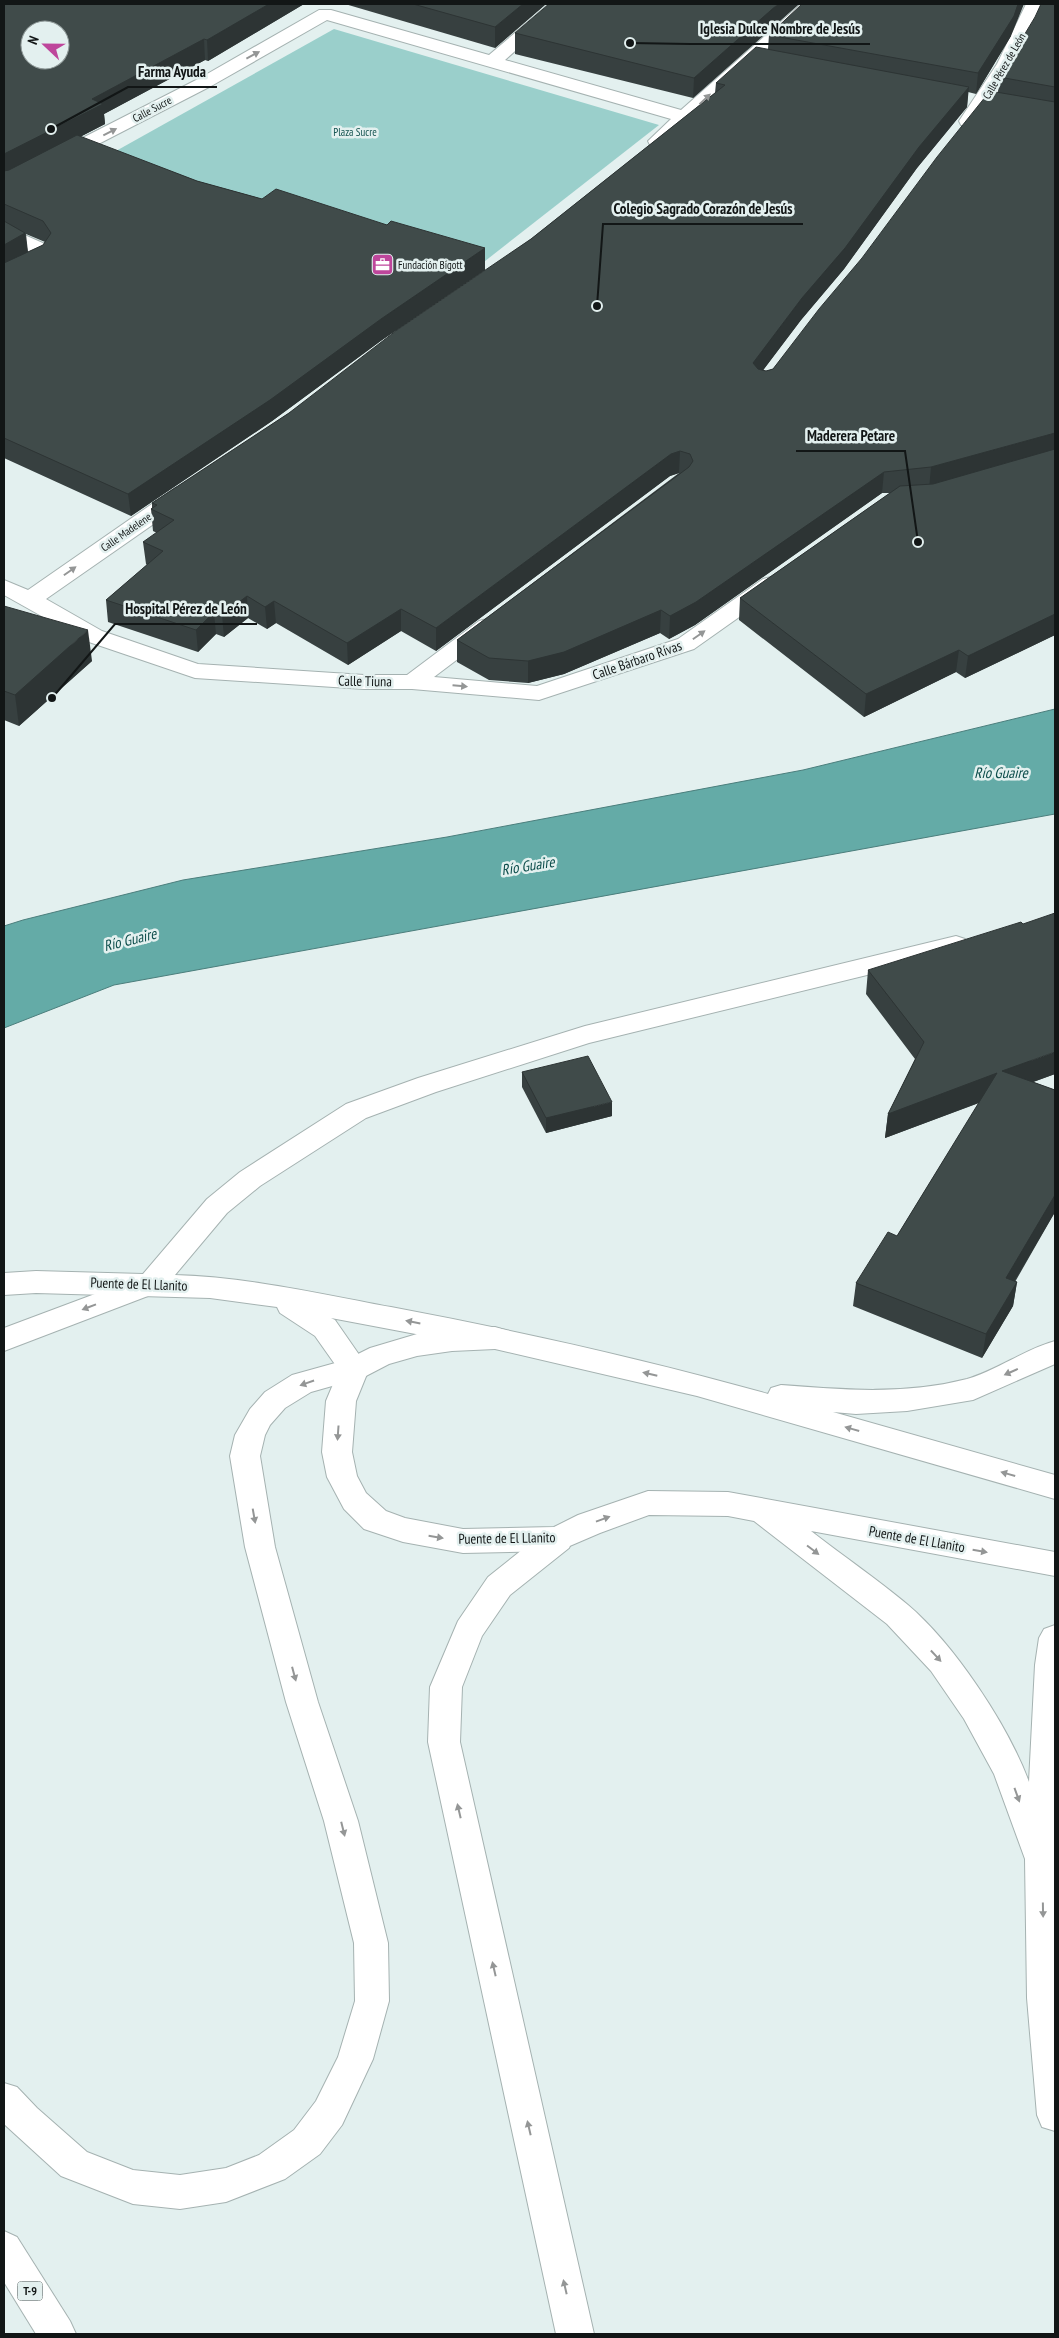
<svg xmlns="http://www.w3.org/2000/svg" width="1059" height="2338" font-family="'PT Sans Narrow',sans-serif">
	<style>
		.green { fill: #9acfcb }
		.water { fill: #64aba7; stroke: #4b7e7c }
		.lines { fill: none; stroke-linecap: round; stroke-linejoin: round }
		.minor-casing { stroke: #a5b2b1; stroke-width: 2 }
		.highway-casing { stroke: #a5b2b1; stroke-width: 2 }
		.minor { fill: #fff; fill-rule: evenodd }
		.highway { fill: #fff; fill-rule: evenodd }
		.wall { fill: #374040; fill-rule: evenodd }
		.shaded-wall { fill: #2d3434 }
		.building { fill: #404b4a; stroke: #2d3434; fill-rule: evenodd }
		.oneway { fill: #949696 }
		.labels { text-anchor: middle; stroke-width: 5; stroke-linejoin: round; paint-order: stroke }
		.far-street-label { font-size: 11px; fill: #121616; stroke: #e3f0ef }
		.far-park-label { font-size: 11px; fill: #145350; stroke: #e3f0ef }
		.far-poi-label { font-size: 11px; fill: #121616; stroke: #e3f0ef; text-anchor: start }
		.shield { fill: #e3f0ef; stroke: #515757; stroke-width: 1 }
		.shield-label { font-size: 12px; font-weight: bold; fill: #121616 }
		.street-label { font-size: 14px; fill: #121616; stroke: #e3f0ef }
		.water-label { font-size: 15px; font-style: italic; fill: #0c4d4b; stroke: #e3f0ef }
		.leader { fill: none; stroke: #121616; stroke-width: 2 }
		.callout-dot { fill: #121616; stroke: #e3f0ef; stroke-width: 2 }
		.callout-label { font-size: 15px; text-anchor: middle; font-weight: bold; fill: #121616; stroke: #e3f0ef; stroke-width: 5; stroke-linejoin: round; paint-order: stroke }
	</style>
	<rect width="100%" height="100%" fill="#e3f0ef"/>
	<path class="green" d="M334,29l325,96 -179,140 -373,-109z"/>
	<path class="water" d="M1055,709v105l-941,171 -110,43v-102l19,-6 160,-40 264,-43 356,-67z"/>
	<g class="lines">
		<defs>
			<g id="minor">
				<path d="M549,4h19l-63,56 176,50 120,-106h19l-127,117 -29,24 -7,2 -7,-2 -2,-4 23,-22 -344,-99 -114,65 -202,104 -7,2v-13l196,-100 119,-68h12l158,45z"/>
				<path d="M1026,4h18c-18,44 -41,83 -69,121h-14l-2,-4 38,-57z"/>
				<path d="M4,226l41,18 7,10 -7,10 -41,20v-14l28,-16 -28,-15z"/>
				<path d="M183,486l8,2 3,5 -3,5 -145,101 56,32 96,33 166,11h43l72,-54 8,-2 8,2 3,5 -3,5 -61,46 103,9 141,-47 85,-60 8,-2 8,2 3,5 -3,5 -85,60 -155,51 -127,-11h-48l-169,-11 -109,-37 -82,-46v-15l24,10 147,-102z"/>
				<path d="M956,936l9,3 4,6 -4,6 -376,92 -153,49 -70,26 -106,68 -33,27 -52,62c73,2 145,19 216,32 127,24 253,52 377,87l3,-6 10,-3c63,5 124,10 186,-6 31,-9 58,-30 88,-38v23l-82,36 -66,11 -51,3 -23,-2 222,63v24l-358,-103 -202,-47 -164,-31 4,2 34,49 -13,32 -4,51 5,24 9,17 20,18 19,7 58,11 91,-2 24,-12 70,-24 80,1 327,60v24l-244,-45c32,25 66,48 97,74 46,39 100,120 121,177l6,-117 4,-27 5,-9 11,-4v506l-13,-4 -5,-12 -10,-117 -2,-139 -31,-85 -30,-55 -33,-48 -44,-47 -133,-103 -26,-5 -79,-1 -49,18 -42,18 -95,2 -60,-11 -39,-13 -20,-20 -17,-32 -5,-25 4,-51 13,-31 -24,-34 -35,-23 -3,-6 -67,-9 -174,-5 -32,2v-22l32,-2 107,3 64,-75 33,-27 106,-68 72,-26 167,-52z"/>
			</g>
			<g id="highway">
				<path d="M151,1273l10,4 4,7 -4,7 -157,60v-23z"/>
				<path d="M495,1327l10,3 4,8 -4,8 -10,3 -43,2 -35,5 -28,8 -25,13 -53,15 -26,16 -15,17 -5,10 -5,21 15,91 43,155 40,119 30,122 1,58 -16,58 -31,66 -22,29 -35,25 -59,23 -46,7 -47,-5 -72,-28 -57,-52v-41l13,4 20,21 50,44 46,18 47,5 46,-7 33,-13 35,-25 22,-29 22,-44 17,-56 -1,-58 -30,-122 -38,-119 -41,-155 -15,-91 5,-21 15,-26 15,-17 27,-17 54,-15 24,-12 47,-14 35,-5z"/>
				<path d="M558,1527l11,3 4,9 -4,9 -59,47 -28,41 -20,51 -2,55 134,592h-38l-128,-592 2,-55 28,-66 30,-44 59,-47z"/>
				<path d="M4,2231l13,6 53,84 6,13h-40l-32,-52z"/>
			</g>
		</defs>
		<use href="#minor" class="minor-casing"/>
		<use href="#highway" class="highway-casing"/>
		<use href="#minor" class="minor"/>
		<use href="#highway" class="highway"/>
	</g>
	<g class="wall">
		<path d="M4,4h300l-96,57 -3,-1 -101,54 1,10 -25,13 117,44 65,18 125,26 98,23v22l-103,70 -110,81 -141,95 -127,-58zM26,234l19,8 -2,3 -15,7z"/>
		<path d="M345,4h201l-51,44z"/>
		<path d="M799,4l-106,94 -178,-44v-21z"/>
		<path d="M1055,4v631l-90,43 -9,-6 -92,45 -125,-97 1,-22 150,-105h-8l-187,132 -26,14 -9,-6 -96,41 -36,9 -39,-3 -32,-18v-22l222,-167 -9,3 -234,175 -35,-20 -53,34 -72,-42 -9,6 -19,-11 -24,19 -8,-3 -18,18 -90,-30 -2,-22 41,-35 -1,-1 -3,-22 14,-9 -4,-2 -2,-22 1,-1v-5l137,-90 242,-174 184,-146 1,-10 52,-34 1,-14 242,1 -35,58 -8,-2 -1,15 -50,61 -73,101 -43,51 -38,50 3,1 7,-2 225,-277 1,-15z"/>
		<path d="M4,606l88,55 -73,65 -15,-6z"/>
		<path d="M868,970l187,104 -22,8 22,8v122l-40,70h2l-4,24 -31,52 -129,-52 3,-23 41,-47 82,-133 -94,35 3,-24 27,-55 -49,-65z"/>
		<path d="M522,1072l90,44 -66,17 -24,-46z"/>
	</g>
	<g class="shaded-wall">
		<path d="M269,4h35l-96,57 -1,-21z"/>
		<path d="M523,4h23l-51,44v-21z"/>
		<path d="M778,4h21l-106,94 1,-20z"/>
		<path d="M1018,4h6l-13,32 -35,58 2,-21z"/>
		<path d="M204,39l1,21 -101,54 1,10 -101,52v-22l88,-55z"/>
		<path d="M969,87l-2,20 -50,61 -73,101 -43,51 -49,65 1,-22 49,-65 117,-151z"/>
		<path d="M25,233l3,21 -24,14v-23z"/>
		<path d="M485,248v22l-103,70 -110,81 -141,95 -3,-22 253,-175z"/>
		<path d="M1055,433v21l-126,35 2,-22z"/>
		<path d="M680,451l-1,22 -9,3 -234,175v-23l235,-174z"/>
		<path d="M884,472l-2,21 -187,132 -26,14 1,-23z"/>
		<path d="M247,596l1,22 -24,19 -2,-22z"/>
		<path d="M274,601l2,22 -9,6 -2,-22z"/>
		<path d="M401,609v22l-53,34 -1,-22z"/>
		<path d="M661,610l-1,23 -96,41 -36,9v-22z"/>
		<path d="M214,612l2,22 -18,18 -2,-22z"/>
		<path d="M1055,614v21l-90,43 3,-22z"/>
		<path d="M88,630l4,31 -73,65 -4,-31z"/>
		<path d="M959,650l-3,22 -92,45 2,-23z"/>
		<path d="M1055,1052v22l-57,21 4,-24z"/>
		<path d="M997,1073l-3,24 -109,41 3,-24z"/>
		<path d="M612,1102v14l-66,17v-15z"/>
		<path d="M1055,1195v17l-53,90 4,-24z"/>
		<path d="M1017,1282l-4,24 -31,52 4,-24z"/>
	</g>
	<g class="building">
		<path d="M4,4h265l-62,36 -3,-1 -112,60 11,5 -99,50zM30,30h30v30h-30z"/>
		<path d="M413,4h110l-28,23z"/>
		<path d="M549,4h229l-84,74 -179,-45z"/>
		<path d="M802,4h216l-4,12 -36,57 -209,-38z"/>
		<path d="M1041,4h14v83l-56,-10 36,-60z"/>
		<path d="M756,47l213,40 -50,60 -74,101 -43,50 -49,65 5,6 8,2 7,-2 46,-60 43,-51 75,-101 53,-66 65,11v331l-124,34 -47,5 -188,130 -26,14 -9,-6 -97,42 -36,9 -39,-3 -32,-18 232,-173 4,-6 -3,-7 -10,-3 -9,3 -235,174 -35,-19 -54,34 -73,-42 -9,6 -18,-11 -25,19 -8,-3 -18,18 -90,-30 57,-49 -20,-9 31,-22 -23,-11 6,-4 -5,-2 137,-90 108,-83 134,-91 194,-154 -9,-2z"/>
		<path d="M77,135l120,46 65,18 14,-10 111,36 4,-4 94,27 -104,71 -111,81 -142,94 -124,-56v-175l39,-18 8,-12 -8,-12 -39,-17v-33l5,-1z"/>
		<path d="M4,221l21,12 -21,12z"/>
		<path d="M1055,449v165l-87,42 -9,-6 -93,44 -126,-96 160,-112 33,-2z"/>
		<path d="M4,606l84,24 -73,65 -11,-4z"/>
		<path d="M1055,913v139l-53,19 53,19v105l-49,83 11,4 -31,52 -130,-51 32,-51 9,4 100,-163 -109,41 36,-72 -56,-72 153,-48 2,2z"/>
		<path d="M588,1056l24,46 -66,16 -24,-46z"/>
	</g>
	<defs><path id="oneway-solid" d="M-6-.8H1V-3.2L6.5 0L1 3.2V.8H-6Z" transform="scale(1.25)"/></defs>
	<g class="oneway">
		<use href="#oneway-solid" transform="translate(253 55) rotate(-28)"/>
		<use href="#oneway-solid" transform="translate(705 99) rotate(-43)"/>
		<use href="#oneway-solid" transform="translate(110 132) rotate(-27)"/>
		<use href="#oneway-solid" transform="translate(70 571) rotate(-35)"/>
		<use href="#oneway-solid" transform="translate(699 635) rotate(-35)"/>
		<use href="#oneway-solid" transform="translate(460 686) rotate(5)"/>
		<use href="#oneway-solid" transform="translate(89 1307) rotate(159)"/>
		<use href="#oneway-solid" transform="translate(413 1322) rotate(-169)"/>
		<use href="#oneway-solid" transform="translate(1011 1372) rotate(156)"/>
		<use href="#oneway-solid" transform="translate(650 1374) rotate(-167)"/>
		<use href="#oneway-solid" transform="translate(307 1383) rotate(161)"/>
		<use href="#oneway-solid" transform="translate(852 1429) rotate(-164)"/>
		<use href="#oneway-solid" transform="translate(338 1433) rotate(94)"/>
		<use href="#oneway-solid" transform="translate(1008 1474) rotate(-164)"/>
		<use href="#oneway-solid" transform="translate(254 1516) rotate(80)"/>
		<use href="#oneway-solid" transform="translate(603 1519) rotate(-20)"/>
		<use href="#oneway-solid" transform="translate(436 1537) rotate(9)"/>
		<use href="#oneway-solid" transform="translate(813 1550) rotate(37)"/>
		<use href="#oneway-solid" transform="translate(980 1551) rotate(10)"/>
		<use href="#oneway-solid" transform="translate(936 1656) rotate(47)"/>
		<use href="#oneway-solid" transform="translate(294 1674) rotate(75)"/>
		<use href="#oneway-solid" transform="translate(1017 1795) rotate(70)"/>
		<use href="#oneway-solid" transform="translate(459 1811) rotate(-103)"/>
		<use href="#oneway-solid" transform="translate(343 1829) rotate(76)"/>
		<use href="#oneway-solid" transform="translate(1043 1910) rotate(89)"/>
		<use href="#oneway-solid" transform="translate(494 1969) rotate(-103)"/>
		<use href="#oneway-solid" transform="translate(529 2128) rotate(-103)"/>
		<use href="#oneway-solid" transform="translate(565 2287) rotate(-103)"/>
	</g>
	<defs>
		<symbol id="office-square" viewBox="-11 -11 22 22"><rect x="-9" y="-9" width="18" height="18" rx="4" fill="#be469b" stroke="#e3f0ef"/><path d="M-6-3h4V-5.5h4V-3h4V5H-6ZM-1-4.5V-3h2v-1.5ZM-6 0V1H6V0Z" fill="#fff"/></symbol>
	</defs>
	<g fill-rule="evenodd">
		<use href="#office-square" x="370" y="252" width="25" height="25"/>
	</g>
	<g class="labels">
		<g class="far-street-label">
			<text transform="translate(1004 66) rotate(-60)" y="4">Calle Pérez de León</text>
			<text transform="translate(152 109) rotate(-28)" y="4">Calle Sucre</text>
			<text transform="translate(126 532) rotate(-35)" y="4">Calle Madelene</text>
		</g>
		<g class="far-park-label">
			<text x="355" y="136">Plaza Sucre</text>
		</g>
		<g class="far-poi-label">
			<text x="398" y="269">Fundación Bigott</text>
		</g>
		<rect class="shield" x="17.5" y="2281.5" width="25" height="19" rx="4"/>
		<g class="shield-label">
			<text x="30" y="2295">T-9</text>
		</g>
		<g class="street-label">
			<text transform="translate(637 660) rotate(-19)" y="5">Calle Bárbaro Rívas</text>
			<text transform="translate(365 681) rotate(1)" y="5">Calle Tiuna</text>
			<text transform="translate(139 1284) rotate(2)" y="5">Puente de El Llanito</text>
			<text transform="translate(507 1538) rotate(-1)" y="5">Puente de El Llanito</text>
			<text transform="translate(917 1539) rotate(10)" y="5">Puente de El Llanito</text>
		</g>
		<g class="water-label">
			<text x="1001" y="778">Río Guaire</text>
			<text transform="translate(528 866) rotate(-9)" y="5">Río Guaire</text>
			<text transform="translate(130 940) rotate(-14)" y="5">Río Guaire</text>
		</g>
	</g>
	<path class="leader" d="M630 43L690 44H870M51 129L128 87H217M597 306L603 224H803M918 542L905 451H796M52 698L115 624H257"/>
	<g class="callout-dot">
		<circle cx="630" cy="43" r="5"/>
		<circle cx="51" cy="129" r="5"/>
		<circle cx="597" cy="306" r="5"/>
		<circle cx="918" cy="542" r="5"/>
		<circle cx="52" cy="698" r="5"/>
	</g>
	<g class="callout-label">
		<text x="780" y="34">Iglesia Dulce Nombre de Jesús</text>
		<text x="172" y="77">Farma Ayuda</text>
		<text x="703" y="214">Colegio Sagrado Corazón de Jesús</text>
		<text x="851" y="441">Maderera Petare</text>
		<text x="186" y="614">Hospital Pérez de León</text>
	</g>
	<rect width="1059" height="2338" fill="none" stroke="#121616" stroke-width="10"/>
	<g transform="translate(45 45) rotate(292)"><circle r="24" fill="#e3f0ef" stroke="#8f9998"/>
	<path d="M0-4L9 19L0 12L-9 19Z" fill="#be469b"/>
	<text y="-8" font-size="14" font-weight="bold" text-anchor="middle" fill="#121616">N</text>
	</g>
</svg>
